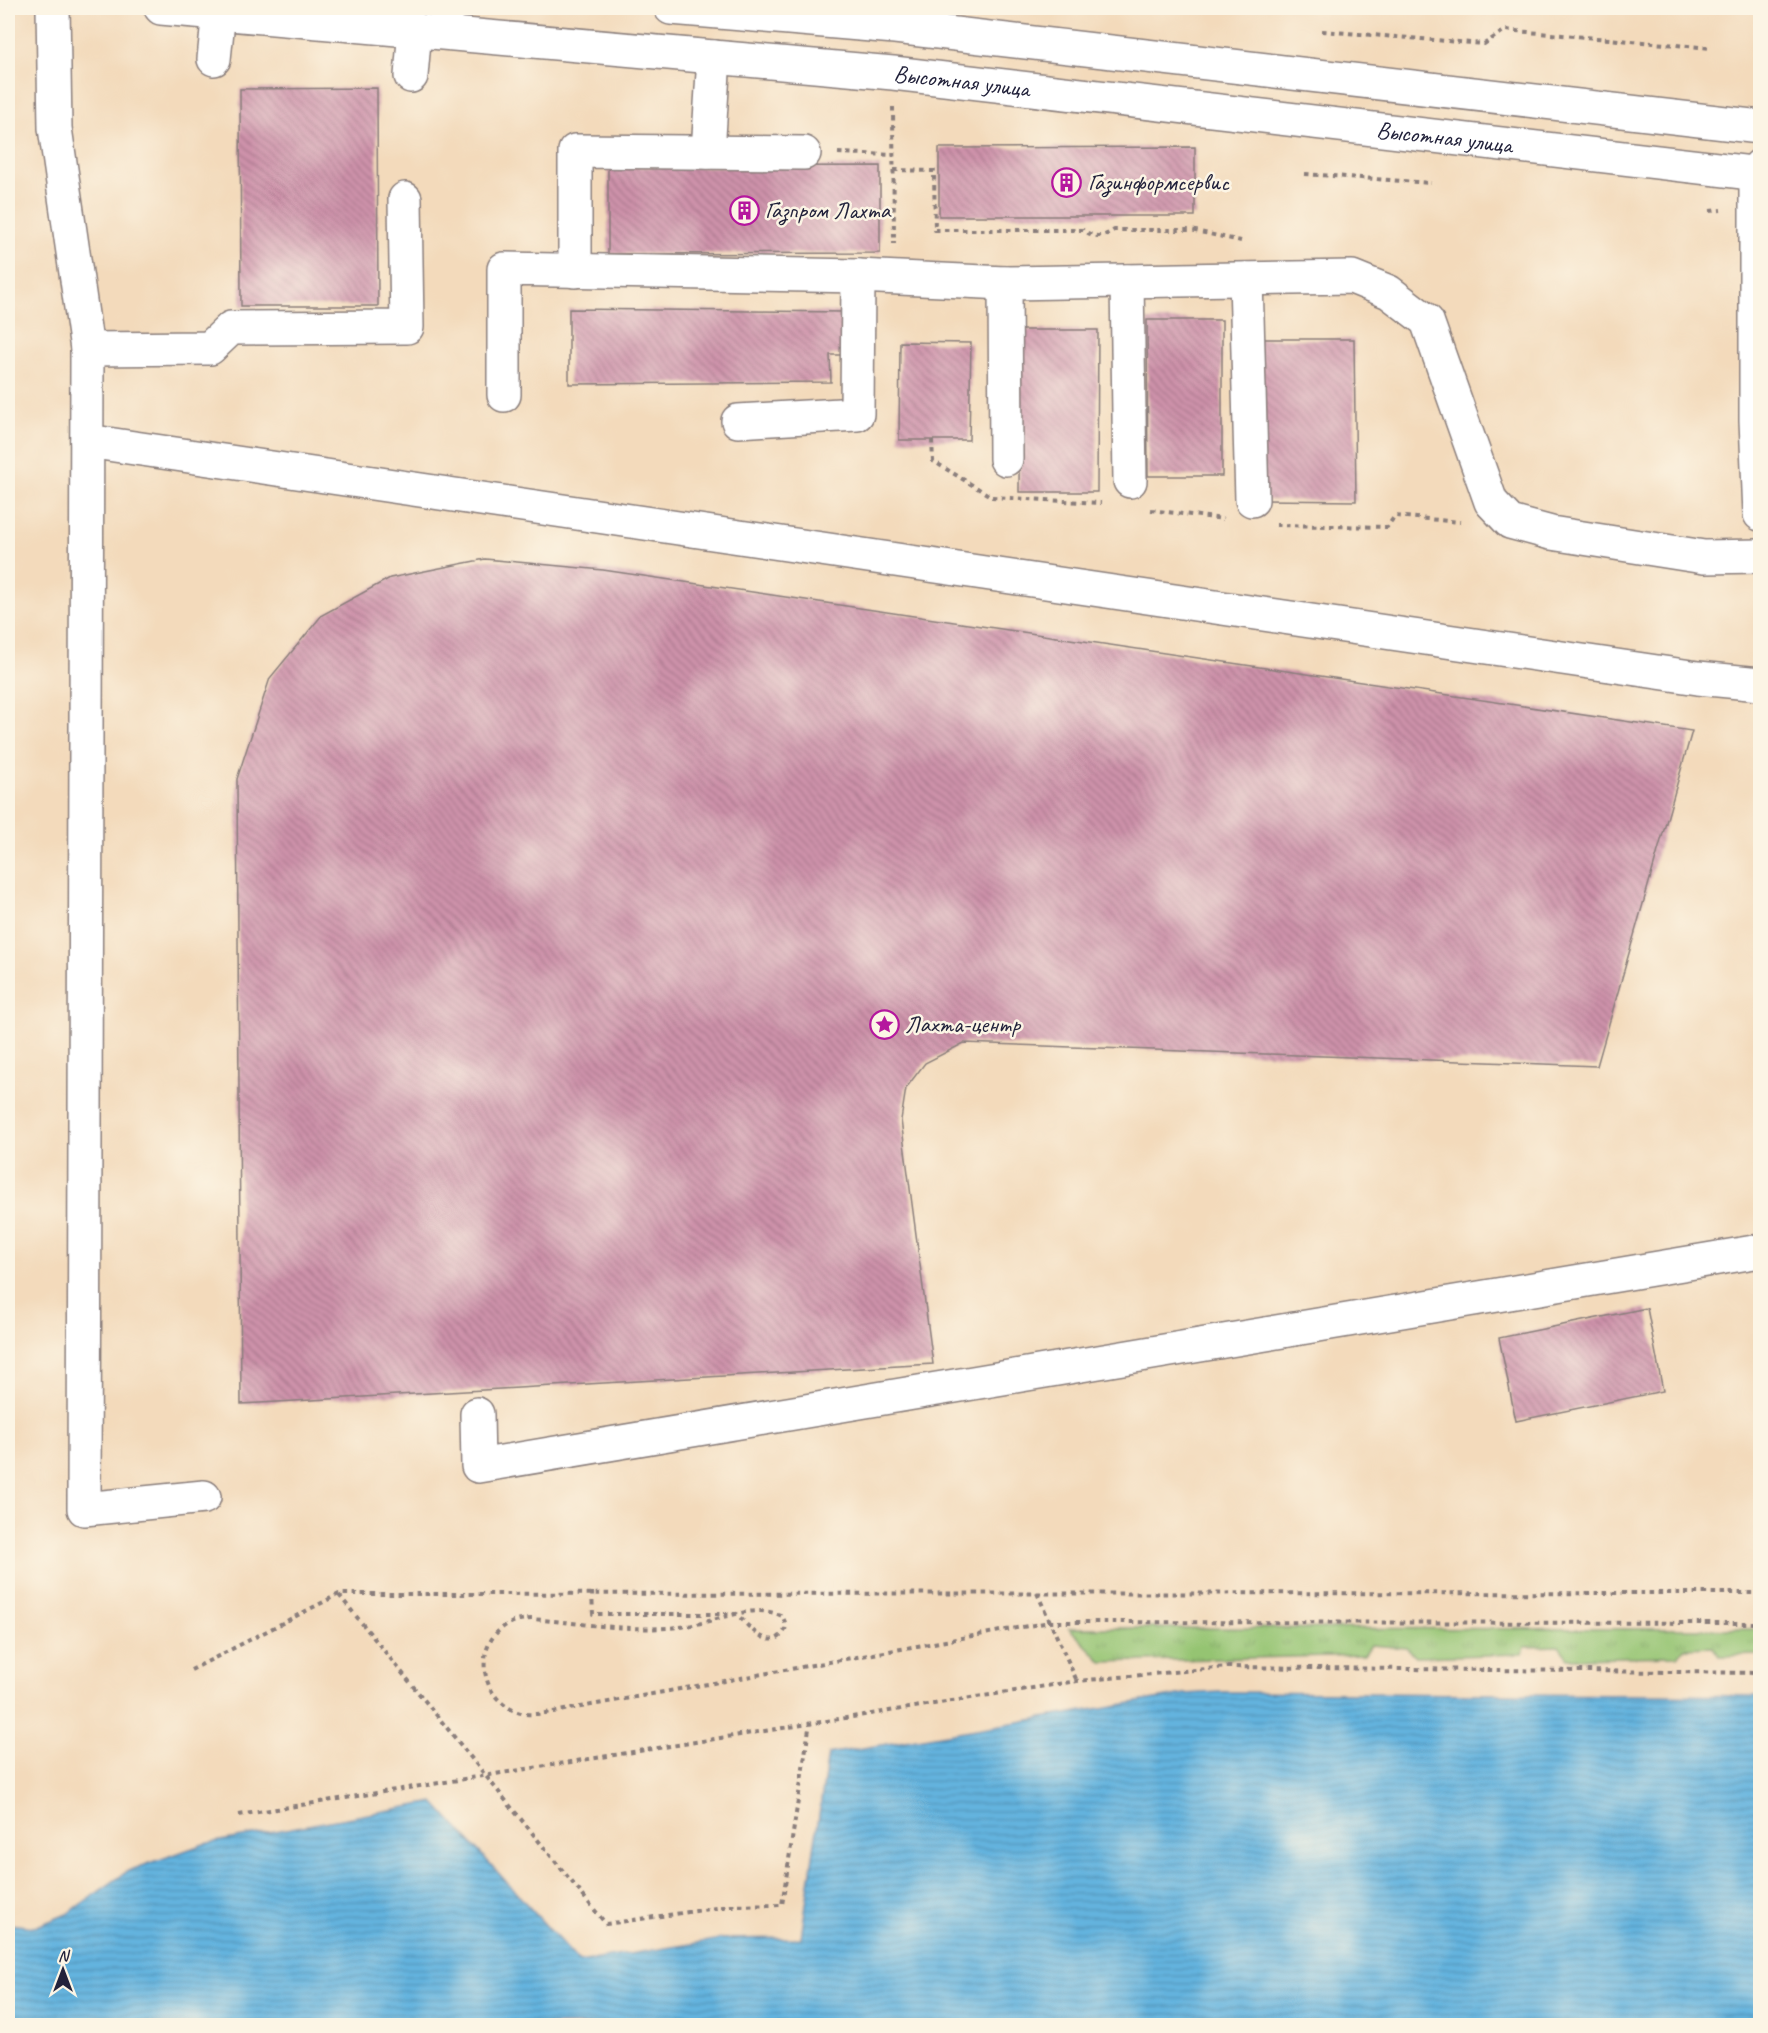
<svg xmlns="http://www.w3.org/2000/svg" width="1768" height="2033" font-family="Caveat,sans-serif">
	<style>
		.grass { fill: url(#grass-tufts); stroke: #5c7356; stroke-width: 1.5 }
		.water { fill: url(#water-rules); stroke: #436b8d; stroke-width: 1.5 }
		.building { fill: url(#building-back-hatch) }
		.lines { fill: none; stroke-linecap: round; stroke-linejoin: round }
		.minor-casing { stroke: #8a7e7b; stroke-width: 36 }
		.path { stroke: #8a7e7b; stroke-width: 4; stroke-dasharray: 4.5 4.5; stroke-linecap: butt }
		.minor { stroke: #fff; stroke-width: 33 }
		.labels { text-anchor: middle; stroke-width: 5; stroke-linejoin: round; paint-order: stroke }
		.street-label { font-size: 24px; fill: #22223b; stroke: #fcf5e5 }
		.poi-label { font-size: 24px; fill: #22223b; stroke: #fcf5e5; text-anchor: start }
	</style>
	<defs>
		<pattern id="grass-tufts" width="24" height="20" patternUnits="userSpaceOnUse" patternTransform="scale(1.5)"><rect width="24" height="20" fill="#95c472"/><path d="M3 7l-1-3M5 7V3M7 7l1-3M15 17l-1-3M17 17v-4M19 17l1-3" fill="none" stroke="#80a864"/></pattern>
		<pattern id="water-rules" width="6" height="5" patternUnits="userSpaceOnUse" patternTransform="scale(1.5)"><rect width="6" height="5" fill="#64b4df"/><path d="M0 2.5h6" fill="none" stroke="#5292b6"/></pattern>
		<pattern id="building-back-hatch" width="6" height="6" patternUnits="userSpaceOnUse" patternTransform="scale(1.5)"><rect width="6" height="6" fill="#ce92aa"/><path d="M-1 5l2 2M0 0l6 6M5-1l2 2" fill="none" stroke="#a7778c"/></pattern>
	</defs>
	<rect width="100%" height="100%" fill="#fcf5e5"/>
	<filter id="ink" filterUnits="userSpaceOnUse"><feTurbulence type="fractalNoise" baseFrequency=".0167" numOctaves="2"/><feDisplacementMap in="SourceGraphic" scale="12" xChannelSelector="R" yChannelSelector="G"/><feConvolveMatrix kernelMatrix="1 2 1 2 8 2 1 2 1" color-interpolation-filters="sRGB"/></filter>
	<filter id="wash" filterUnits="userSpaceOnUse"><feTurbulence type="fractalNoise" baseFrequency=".008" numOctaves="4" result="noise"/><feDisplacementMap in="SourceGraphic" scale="24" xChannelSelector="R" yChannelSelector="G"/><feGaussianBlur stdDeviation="1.35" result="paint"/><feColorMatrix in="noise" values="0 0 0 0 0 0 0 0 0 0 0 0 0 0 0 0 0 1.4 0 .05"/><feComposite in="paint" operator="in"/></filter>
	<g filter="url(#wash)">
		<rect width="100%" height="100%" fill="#f3dabb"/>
		<path class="grass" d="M1069,1628l691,1v26l-41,1 -6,-9 -29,1 -6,8 -110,2 -9,-12 -34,1 -2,7 -107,3 -10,-9 -35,-3 -7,10 -262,7z"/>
		<path class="water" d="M1222,1692l538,4v329h-1752v-101l27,3 32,-13 61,-43 76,-27 230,-42 145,160 143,-23 79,-1 27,-184 357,-60z"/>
		<g id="blocks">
			<g class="building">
				<path d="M377,88l1,218h-137l-1,-217z"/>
				<path d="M1195,147v69h-256v-68z"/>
				<path d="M880,166v87l-272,1v-87z"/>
				<path d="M569,309l274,3v43h-13l1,27 -262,2z"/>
				<path d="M1147,320h75v156h-74z"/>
				<path d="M1020,330h78l-1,162h-78z"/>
				<path d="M1256,339h98l2,162 -96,-1z"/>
				<path d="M900,342l71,1 -2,97h-70z"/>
				<path d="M485,559l118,11 1089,161 -95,335 -633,-23 -39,20 -19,25 -5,32 32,244 -692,40 -4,-625 33,-101 52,-63 68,-37z"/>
				<path d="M1647,1308l16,83 -147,30 -17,-83z"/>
			</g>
		</g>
	</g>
	<g filter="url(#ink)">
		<use href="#blocks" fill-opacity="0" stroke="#8a7e7b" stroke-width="1.5"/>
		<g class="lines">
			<defs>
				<g id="minor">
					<path d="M53,8l2,120 32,221 -3,1160 120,-12"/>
					<path id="s1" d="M161,8l732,65 867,101"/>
					<path d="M671,8l224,19 865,100"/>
					<path d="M214,59l5,-48"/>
					<path d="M411,76l4,-47"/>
					<path d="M708,152l6,-95"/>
					<path d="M1760,166l-4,6v248l4,94"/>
					<path d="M575,271v-120l229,2"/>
					<path d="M1246,279l6,221"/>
					<path d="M1127,281l3,200"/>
					<path d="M1005,283l1,176"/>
					<path d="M87,349l123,-1 21,-20 176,-1 -2,-128"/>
					<path d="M504,395v-126l354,7 147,7 347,-6 37,15 38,29 64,181 19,20 41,11 153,24 56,-1"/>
					<path d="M738,421l119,-7 1,-138"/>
					<path d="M87,441l1611,237 62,6"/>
					<path d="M477,1414l1,52 1282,-215"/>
				</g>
			</defs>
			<use href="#minor" class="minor-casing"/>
			<g class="path">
				<path d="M1322,31l162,13 21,-14 206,18"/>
				<path d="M893,107l1,137"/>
				<path d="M838,153l56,2"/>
				<path d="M894,170l40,1 1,59h148c11,8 20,8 31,0h77l50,11"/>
				<path d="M1305,174l126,9"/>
				<path d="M1710,211l11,-1"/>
				<path d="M932,440l1,21 59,36 109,6"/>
				<path d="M1151,510l72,9"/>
				<path d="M1276,525l111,2 8,-11 65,6"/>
				<path d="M592,1592l1,22h144c10,11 32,38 46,19 5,-6 2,-11 -1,-17 -30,-15 -72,9 -103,11 -48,5 -99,-4 -147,-8 -62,0 -62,84 -7,95 9,1 19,-1 28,-2l497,-90 710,1"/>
				<path d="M1037,1593l40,88"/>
				<path d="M339,1595l267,329 124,-18 52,-1 28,-183"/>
				<path d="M191,1670l148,-76 1421,-1"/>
				<path d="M239,1815l838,-134 150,-14 533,6"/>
			</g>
			<use href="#minor" class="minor"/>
		</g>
	</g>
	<defs>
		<symbol id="building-ring" viewBox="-11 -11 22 22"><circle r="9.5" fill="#fcf5e5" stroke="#b5179e" stroke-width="1.5"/><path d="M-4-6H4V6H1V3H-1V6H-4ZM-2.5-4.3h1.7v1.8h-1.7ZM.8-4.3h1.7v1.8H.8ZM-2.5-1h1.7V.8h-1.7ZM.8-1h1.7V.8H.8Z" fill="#b5179e"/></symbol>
		<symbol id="sight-ring" viewBox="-11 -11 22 22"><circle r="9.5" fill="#fcf5e5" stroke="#b5179e" stroke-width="1.5"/><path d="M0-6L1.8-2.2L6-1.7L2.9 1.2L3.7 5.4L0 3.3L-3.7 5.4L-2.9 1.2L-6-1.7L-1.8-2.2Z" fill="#b5179e"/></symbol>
	</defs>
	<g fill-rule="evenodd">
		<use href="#building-ring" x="1050" y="166" width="33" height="33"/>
		<use href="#building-ring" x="728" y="194" width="33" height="33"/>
		<use href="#sight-ring" x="868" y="1008" width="33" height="33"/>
	</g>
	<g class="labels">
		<g class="street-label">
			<text dy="8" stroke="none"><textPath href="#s1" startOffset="804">Высотная улица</textPath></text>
			<text dy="8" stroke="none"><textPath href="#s1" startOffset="1290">Высотная улица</textPath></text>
		</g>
		<g class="poi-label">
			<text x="1088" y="190">Газинформсервис</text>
			<text x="765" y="218">Газпром Лахта</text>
			<text x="905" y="1032">Лахта-центр</text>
		</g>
	</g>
	<rect width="1768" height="2033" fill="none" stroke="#fcf5e5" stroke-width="30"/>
	<g transform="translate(63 1970)" stroke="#fcf5e5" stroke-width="4.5" paint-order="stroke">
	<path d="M0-4.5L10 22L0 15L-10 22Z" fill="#22223b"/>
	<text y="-9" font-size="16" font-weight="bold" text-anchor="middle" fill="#22223b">N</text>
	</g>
</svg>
